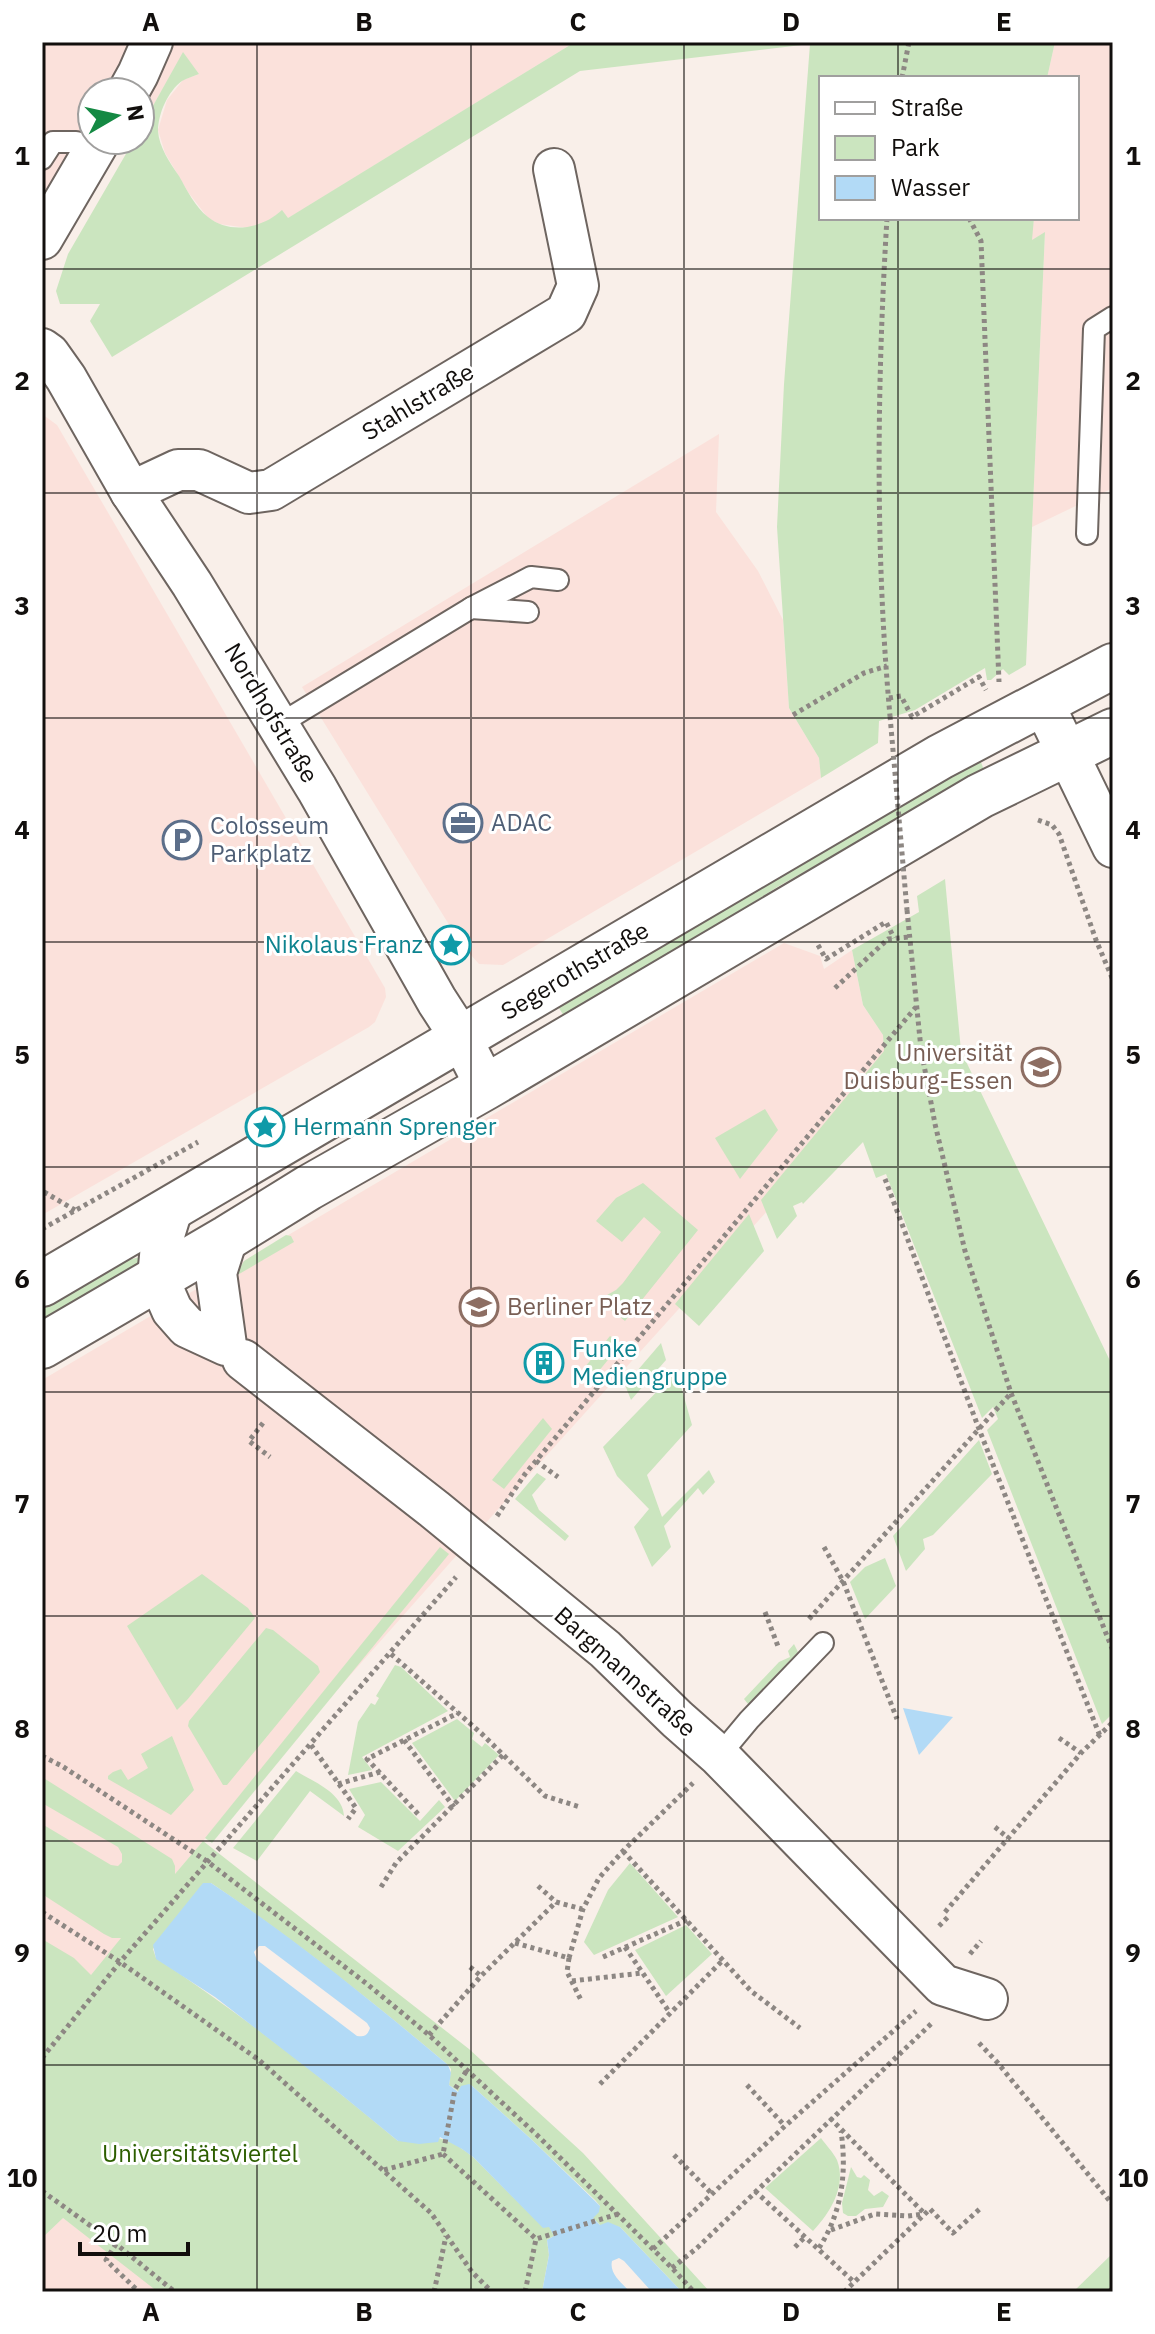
<svg xmlns="http://www.w3.org/2000/svg" width="1155" height="2334" font-family="'IBM Plex Sans',sans-serif">
	<style>
		.commercial { fill: #fbe1db }
		.green { fill: #cbe5bf }
		.water { fill: #b2daf6; fill-rule: evenodd }
		.lines { fill: none; stroke-linecap: round; stroke-linejoin: round }
		.service-casing { stroke: #6e6560; stroke-width: 24 }
		.minor-casing { stroke: #6e6560; stroke-width: 44 }
		.secondary-casing { stroke: #6e6560; stroke-width: 48 }
		.path { stroke: #8d8783; stroke-width: 5; stroke-dasharray: 4 4; stroke-linecap: butt }
		.service { stroke: #fff; stroke-width: 20 }
		.minor { stroke: #fff; stroke-width: 40 }
		.secondary { stroke: #fff; stroke-width: 44 }
		.path-bridge { stroke: #8d8783; stroke-width: 5; stroke-dasharray: 4 4; stroke-linecap: butt }
		.grid { fill: none; stroke: #120f0d; stroke-width: 2; stroke-opacity: 0.55 }
		.labels { text-anchor: middle; stroke-width: 6; stroke-linejoin: round; paint-order: stroke }
		.street-label { font-size: 24px; fill: #120f0d; stroke: #fff }
		.service-label { font-size: 24px; fill: #4e5e75; stroke: #fff; text-anchor: start }
		.culture-label { font-size: 24px; fill: #0d838f; stroke: #fff; text-anchor: start }
		.education-label { font-size: 24px; fill: #785e54; stroke: #fff; text-anchor: end }
		.park-label { font-size: 24px; fill: #2d5e00; stroke: #fff }
		.neatline { fill: none; stroke: #120f0d; stroke-width: 3 }
		.grid-label { font-size: 26px; text-anchor: middle; font-weight: bold; fill: #120f0d }
	</style>
	<rect width="100%" height="100%" fill="#f9efe9"/>
	<g class="commercial">
		<path d="M42,42h533l-288,177 -5,-8 -17,12 -17,5 -29,-4 -11,-6 -20,-26 -23,-39 -7,-23 9,-30 16,-20 16,-6 -16,-21 -43,76v-37h-48v24l-50,81z"/>
		<path d="M1055,42h58v446l-81,39 13,-294 -14,8 3,-23h43v-140h-30z"/>
		<path d="M42,414l15,11 328,563 1,9 -11,25 -6,5 -327,188z"/>
		<path d="M719,434l-3,78 42,59 25,49 6,88 30,50 2,20 -318,187 -24,-1 -18,-20 -159,-257z"/>
		<path d="M784,943l36,13 4,13 28,-19 11,55 20,30 3,46 -7,6 -415,460 -261,294 -161,193v-654z"/>
		<path d="M59,2215l83,63 16,14h-116v-61z"/>
	</g>
	<g class="green">
		<path d="M575,42h480l-8,36h-226v140h213l-2,22 13,-8 -19,433 -17,10 -6,-6 -12,11h-4l-2,-12 -70,42 -36,11 -1,22 -57,35 -2,-20 -30,-50 -12,-181 7,-143 26,-340 -230,27 -468,286 -22,-36 10,-17h-40l-4,-13 12,-37 66,-114h6v-11l43,-77 16,22c-5,2 -12,4 -17,7 -14,10 -24,33 -24,50 1,16 12,32 21,45 8,14 16,31 29,41 22,18 55,11 74,-7l6,8z"/>
		<path d="M979,757l5,13 -205,116 -79,50 -53,29 -83,51 -7,-11z"/>
		<path d="M945,879l16,172 152,316v348l-1,-1 -10,10 -115,-294 11,-11 -5,-12 -11,11 -96,-244 -10,4 -13,-36 -60,62 -1,-2 -9,4 4,10 -20,23 -16,-39 123,-149 -1,-16 -20,-30 -11,-55 67,-38 -2,-16z"/>
		<path d="M765,1109l13,21 -38,49 -25,-41z"/>
		<path d="M643,1183l55,47 -73,91 -27,-21 18,-10 7,-7 38,-51 -17,-15 -22,25 -26,-21 20,-23z"/>
		<path d="M749,1214l15,37 -65,75 -24,-22z"/>
		<path d="M286,1235l5,1 3,6 -60,35 10,-16z"/>
		<path d="M140,1257l1,2 -4,6 -95,58v-13l82,-49z"/>
		<path d="M610,1336l11,8 -32,39 -8,-11z"/>
		<path d="M661,1343l5,17 -35,40 -6,-15z"/>
		<path d="M672,1376l8,7 12,42 -45,50 15,42 47,-47 6,12 -12,13 -5,-7 -34,38 7,21 -19,20 -18,-40 15,-18 -32,-33 -14,-29z"/>
		<path d="M543,1418l9,11 -48,60 -12,-9z"/>
		<path d="M979,1440l13,34 -59,61 -10,4 2,10 -19,22 -13,-35z"/>
		<path d="M537,1473l9,6 -14,16 7,15 30,26 -4,5 -50,-42z"/>
		<path d="M440,1547l9,7 -237,289 -7,-5z"/>
		<path d="M885,1558l11,28 -31,33 -15,-37 15,-15z"/>
		<path d="M202,1574l46,34 7,10 -68,82 -10,10 -50,-84z"/>
		<path d="M266,1628l7,2 45,36 2,6 -93,113h-4l-32,-54 -3,-5 1,-5z"/>
		<path d="M794,1644l4,8 -50,52 -4,-5 35,-37 11,-5 -2,-6z"/>
		<path d="M395,1665l6,2 47,44 -86,46 10,13 -24,5 10,-53 13,-19 4,2 4,-7 -3,-2z"/>
		<path d="M457,1719l17,14 -2,6 10,8 3,-4 14,12 -44,46 -43,-58z"/>
		<path d="M172,1736l22,54 -23,25 -63,-36v-3l5,-4 8,-3 7,11 20,-12 -7,-14z"/>
		<path d="M296,1771c18,11 47,22 48,45l-34,-25 -53,70 -24,-13z"/>
		<path d="M42,1777l130,82 3,7v8l28,-33 266,208 114,104 127,139h-28l-62,-65 -20,-2 -8,-8 8,-11 -5,-6 -64,-61 -60,-54 -12,7 -10,-7 2,-16 -3,-4c-76,-64 -155,-126 -237,-182l-58,66 3,9c85,56 164,118 242,183 38,-4 44,-9 75,16l70,70 6,-1 5,10 -7,4 2,15 -7,37h-384l-95,-74 -21,20v-299l32,19 17,17 30,-37h-9l-8,-4 -62,-40v-70l69,41 7,1 4,-4v-8l-4,-7 -76,-44z"/>
		<path d="M381,1782l39,39 19,-21 6,7 -47,44 -40,-24 7,-12 -16,-26z"/>
		<path d="M630,1863l48,54 -84,38 -10,-13 24,-52z"/>
		<path d="M686,1925l26,29 -46,42 -31,-46z"/>
		<path d="M821,2138c5,7 12,14 16,22 10,26 -7,53 -24,71l-48,-43z"/>
		<path d="M851,2167l6,10 4,1 3,-3 6,5 -2,10 6,6 8,-5 7,5 -6,11 -18,2 -9,7h-8l-5,-3 -1,-10z"/>
		<path d="M1113,2253v39h-40z"/>
	</g>
	<g class="water">
		<path d="M903,1708l50,9 -34,38z"/>
		<path d="M203,1883h8c83,55 161,118 237,182l3,8 -2,12 9,7 3,-6 8,-2 2,1 60,54 63,61 6,6 -1,6 -6,6 7,7 8,-3 12,5 62,65h-30l-28,-31 -5,-3 -7,3c-3,13 10,22 18,31h-88l7,-37 -2,-15 7,-4 -5,-9 -6,1 -70,-71 -11,-8 -22,-12 -2,5 -19,2 -21,-3 -60,-49 -123,-95 -59,-38 -3,-14zM259,1946h6l102,77 3,5c-3,8 -5,9 -13,8l-100,-76 -3,-8z"/>
	</g>
	<g class="lines">
		<defs>
			<g id="service">
				<path d="M42,159l11,-17h23l20,4"/>
				<path d="M1087,534l7,-205 19,-12"/>
				<path d="M471,608l57,4"/>
				<path d="M278,725l193,-117 60,-31 27,3"/>
				<path d="M719,1756l30,-36 74,-77"/>
			</g>
			<g id="minor">
				<path d="M128,92l10,-18 14,-32"/>
				<path d="M42,239l58,-99"/>
				<path d="M42,349l7,5 17,24 65,114 61,92 125,205 120,212 24,37 25,49"/>
				<path d="M131,492l47,-22h21l50,23 22,-3 295,-177 12,-27 -24,-117"/>
				<path d="M1043,703l70,144"/>
				<path d="M172,1209l-11,36 -3,33 14,32 15,17 39,18 -10,-72 11,-35"/>
				<path d="M243,1360l191,149 171,140 72,70 42,37 224,229 44,14"/>
			</g>
			<g id="secondary">
				<path d="M42,1284l898,-527 173,-91"/>
				<path d="M42,1346l185,-108 81,-50 178,-101 494,-291 133,-65"/>
			</g>
		</defs>
		<use href="#service" class="service-casing"/>
		<use href="#minor" class="minor-casing"/>
		<use href="#secondary" class="secondary-casing"/>
		<g class="path">
			<path d="M902,78l7,-36"/>
			<path d="M887,218c-10,165 -12,333 3,498"/>
			<path d="M969,218l12,23 18,441"/>
			<path d="M889,698l12,-2 11,21 67,-40 7,13"/>
			<path d="M793,715l71,-42 23,-7"/>
			<path d="M1038,820l14,5 7,9 37,106 17,40"/>
			<path d="M907,910l14,139 14,75 30,127 46,142 102,258"/>
			<path d="M818,945l8,14 60,-37 8,16"/>
			<path d="M835,988l53,-49 21,-2"/>
			<path d="M885,1179l94,250 121,307"/>
			<path d="M44,1192l31,18"/>
			<path d="M42,1229l156,-87"/>
			<path d="M263,1423l-14,18 21,16"/>
			<path d="M536,1461l22,16"/>
			<path d="M497,1516l28,-42 391,-467"/>
			<path d="M824,1547l19,34 54,138"/>
			<path d="M765,1612l14,37"/>
			<path d="M809,1619l202,-226"/>
			<path d="M391,1654l91,80 63,62 35,11"/>
			<path d="M1059,1738l22,15"/>
			<path d="M404,1740l50,67"/>
			<path d="M311,1745l45,63 -8,11"/>
			<path d="M42,1756l20,10 146,96 159,122 62,51 108,100 135,133 22,24"/>
			<path d="M338,1784l42,-12"/>
			<path d="M418,1814l-51,-55 91,-46"/>
			<path d="M995,1827l13,11"/>
			<path d="M623,1851l128,140 49,37"/>
			<path d="M538,1886l18,16 26,7"/>
			<path d="M381,1887l15,-24 107,-108"/>
			<path d="M42,1912l78,50 139,98 172,153 41,59 20,20"/>
			<path d="M945,1912l136,-159 32,-31"/>
			<path d="M939,1926l10,-10"/>
			<path d="M515,1943l54,15 14,-49 16,-31 24,-27 70,-68"/>
			<path d="M625,1947l45,66"/>
			<path d="M970,1954l11,-13"/>
			<path d="M603,1957l84,-37"/>
			<path d="M569,1958l-2,14 14,28"/>
			<path d="M470,1967l11,9"/>
			<path d="M572,1981l70,-8"/>
			<path d="M429,2035l52,-59 75,-74"/>
			<path d="M979,2043l18,19 116,143"/>
			<path d="M42,2058l78,-96 336,-385"/>
			<path d="M600,2084l123,-124"/>
			<path d="M747,2085l38,41"/>
			<path d="M830,2118l95,96"/>
			<path d="M443,2154l93,85"/>
			<path d="M674,2155l39,40"/>
			<path d="M384,2170l59,-16 12,-65 12,-19"/>
			<path d="M42,2191l74,53 59,48"/>
			<path d="M755,2191l99,91"/>
			<path d="M831,2230l44,-16 33,2 16,-2"/>
			<path d="M116,2244l-10,16 33,32"/>
			<path d="M795,2247l11,-11"/>
			<path d="M819,2248c23,-36 28,-75 22,-117"/>
			<path d="M653,2249l132,-123 131,-115"/>
			<path d="M672,2268l25,-20 236,-226"/>
			<path d="M434,2292l12,-56"/>
			<path d="M525,2292l11,-53 82,-25"/>
			<path d="M844,2292l86,-83 23,24 29,-26"/>
			<path d="M1109,2292l4,-4"/>
		</g>
		<use href="#service" class="service"/>
		<use href="#minor" class="minor"/>
		<use href="#secondary" class="secondary"/>
		<path class="path-bridge" d="M890,716l17,194"/>
	</g>
	<path class="grid" d="M257,42v2250M471,42v2250M684,42v2250M898,42v36M898,218v2074M42,269h1071M42,493h1071M42,718h1071M42,942h1071M42,1167h1071M42,1392h1071M42,1616h1071M42,1841h1071M42,2065h1071"/>
	<defs>
		<symbol id="office-ring" viewBox="-11 -11 22 22"><circle r="9.5" fill="#fff" stroke="#5c6f8a" stroke-width="1.5"/><path d="M-6-3h4V-5.5h4V-3h4V5H-6ZM-1-4.5V-3h2v-1.5ZM-6 0V1H6V0Z" fill="#5c6f8a"/></symbol>
		<symbol id="parking-ring" viewBox="-11 -11 22 22"><circle r="9.5" fill="#fff" stroke="#5c6f8a" stroke-width="1.5"/><path d="M-3.5-5.5H1a3.5 3.5 0 0 1 0 7H-1V5.5H-3.5ZM-1-3.4V-.6H.8a1.4 1.4 0 0 0 0-2.8Z" fill="#5c6f8a"/></symbol>
		<symbol id="sight-ring" viewBox="-11 -11 22 22"><circle r="9.5" fill="#fff" stroke="#0f9aa8" stroke-width="1.5"/><path d="M0-6L1.8-2.2L6-1.7L2.9 1.2L3.7 5.4L0 3.3L-3.7 5.4L-2.9 1.2L-6-1.7L-1.8-2.2Z" fill="#0f9aa8"/></symbol>
		<symbol id="university-ring" viewBox="-11 -11 22 22"><circle r="9.5" fill="#fff" stroke="#8d6e63" stroke-width="1.5"/><path d="M0-5L7-2L0 1L-7-2ZM-4 1L0 2.5L4 1V4Q0 6-4 4Z" fill="#8d6e63"/></symbol>
		<symbol id="school-ring" viewBox="-11 -11 22 22"><circle r="9.5" fill="#fff" stroke="#8d6e63" stroke-width="1.5"/><path d="M0-5L7-2L0 1L-7-2ZM-4 1L0 2.5L4 1V4Q0 6-4 4Z" fill="#8d6e63"/></symbol>
		<symbol id="building-ring" viewBox="-11 -11 22 22"><circle r="9.5" fill="#fff" stroke="#0f9aa8" stroke-width="1.5"/><path d="M-4-6H4V6H1V3H-1V6H-4ZM-2.5-4.3h1.7v1.8h-1.7ZM.8-4.3h1.7v1.8H.8ZM-2.5-1h1.7V.8h-1.7ZM.8-1h1.7V.8H.8Z" fill="#0f9aa8"/></symbol>
	</defs>
	<g fill-rule="evenodd">
		<use href="#office-ring" x="441" y="801" width="44" height="44"/>
		<use href="#parking-ring" x="160" y="818" width="44" height="44"/>
		<use href="#sight-ring" x="429" y="923" width="44" height="44"/>
		<use href="#university-ring" x="1019" y="1045" width="44" height="44"/>
		<use href="#sight-ring" x="243" y="1105" width="44" height="44"/>
		<use href="#school-ring" x="457" y="1285" width="44" height="44"/>
		<use href="#building-ring" x="522" y="1341" width="44" height="44"/>
	</g>
	<g class="labels">
		<g class="street-label">
			<text transform="translate(418 402) rotate(-31)" y="8">Stahlstraße</text>
			<text transform="translate(271 713) rotate(59)" y="8">Nordhofstraße</text>
			<text transform="translate(575 971) rotate(-31)" y="8">Segerothstraße</text>
			<text transform="translate(625 1672) rotate(42)" y="8">Bargmannstraße</text>
		</g>
		<g class="service-label">
			<text x="491" y="831">ADAC</text>
			<text x="210" y="834">Colosseum<tspan x="210" dy="28">Parkplatz</tspan></text>
		</g>
		<g class="culture-label">
			<text x="423" y="953" text-anchor="end">Nikolaus Franz</text>
			<text x="293" y="1135">Hermann Sprenger</text>
			<text x="572" y="1357">Funke<tspan x="572" dy="28">Mediengruppe</tspan></text>
		</g>
		<g class="education-label">
			<text x="1013" y="1061">Universität<tspan x="1013" dy="28">Duisburg-Essen</tspan></text>
			<text x="507" y="1315" text-anchor="start">Berliner Platz</text>
		</g>
		<g class="park-label">
			<text x="200" y="2162">Universitätsviertel</text>
		</g>
	</g>
	<rect width="1155" height="2334" fill="none" stroke="#ffffff" stroke-width="88"/>
	<rect x="819" y="76" width="260" height="144" fill="#ffffff" stroke="#a09f9e" stroke-width="2"/>
	<rect x="835" y="102" width="40" height="12" fill="#ffffff" stroke="#a09f9e" stroke-width="2"/>
	<text x="891" y="116" font-size="24" fill="#120f0d">Straße</text>
	<rect x="835" y="136" width="40" height="24" fill="#cbe5bf" stroke="#a09f9e" stroke-width="2"/>
	<text x="891" y="156" font-size="24" fill="#120f0d">Park</text>
	<rect x="835" y="176" width="40" height="24" fill="#b2daf6" stroke="#a09f9e" stroke-width="2"/>
	<text x="891" y="196" font-size="24" fill="#120f0d">Wasser</text>
	<g transform="translate(116 116) rotate(81)"><circle r="38" fill="#ffffff" stroke="#a09f9e" stroke-width="2"/>
	<path d="M0-6L14 30L0 20L-14 30Z" fill="#148943"/>
	<text y="-12" font-size="22" font-weight="bold" text-anchor="middle" fill="#120f0d">N</text>
	</g>
	<path d="M80 2242v12h108v-12" fill="none" stroke="#120f0d" stroke-width="4"/>
	<text x="92" y="2242" font-size="24" fill="#120f0d" stroke="#ffffff" stroke-width="6" paint-order="stroke">20 m</text>
	<rect x="44" y="44" width="1067" height="2246" class="neatline"/>
	<g class="grid-label">
		<text x="151" y="31">A</text>
		<text x="364" y="31">B</text>
		<text x="578" y="31">C</text>
		<text x="791" y="31">D</text>
		<text x="1004" y="31">E</text>
		<text x="22" y="165">1</text>
		<text x="1133" y="165">1</text>
		<text x="22" y="390">2</text>
		<text x="1133" y="390">2</text>
		<text x="22" y="615">3</text>
		<text x="1133" y="615">3</text>
		<text x="22" y="839">4</text>
		<text x="1133" y="839">4</text>
		<text x="22" y="1064">5</text>
		<text x="1133" y="1064">5</text>
		<text x="22" y="1288">6</text>
		<text x="1133" y="1288">6</text>
		<text x="22" y="1513">7</text>
		<text x="1133" y="1513">7</text>
		<text x="22" y="1738">8</text>
		<text x="1133" y="1738">8</text>
		<text x="22" y="1962">9</text>
		<text x="1133" y="1962">9</text>
		<text x="22" y="2187">10</text>
		<text x="1133" y="2187">10</text>
		<text x="151" y="2321">A</text>
		<text x="364" y="2321">B</text>
		<text x="578" y="2321">C</text>
		<text x="791" y="2321">D</text>
		<text x="1004" y="2321">E</text>
	</g>
</svg>
